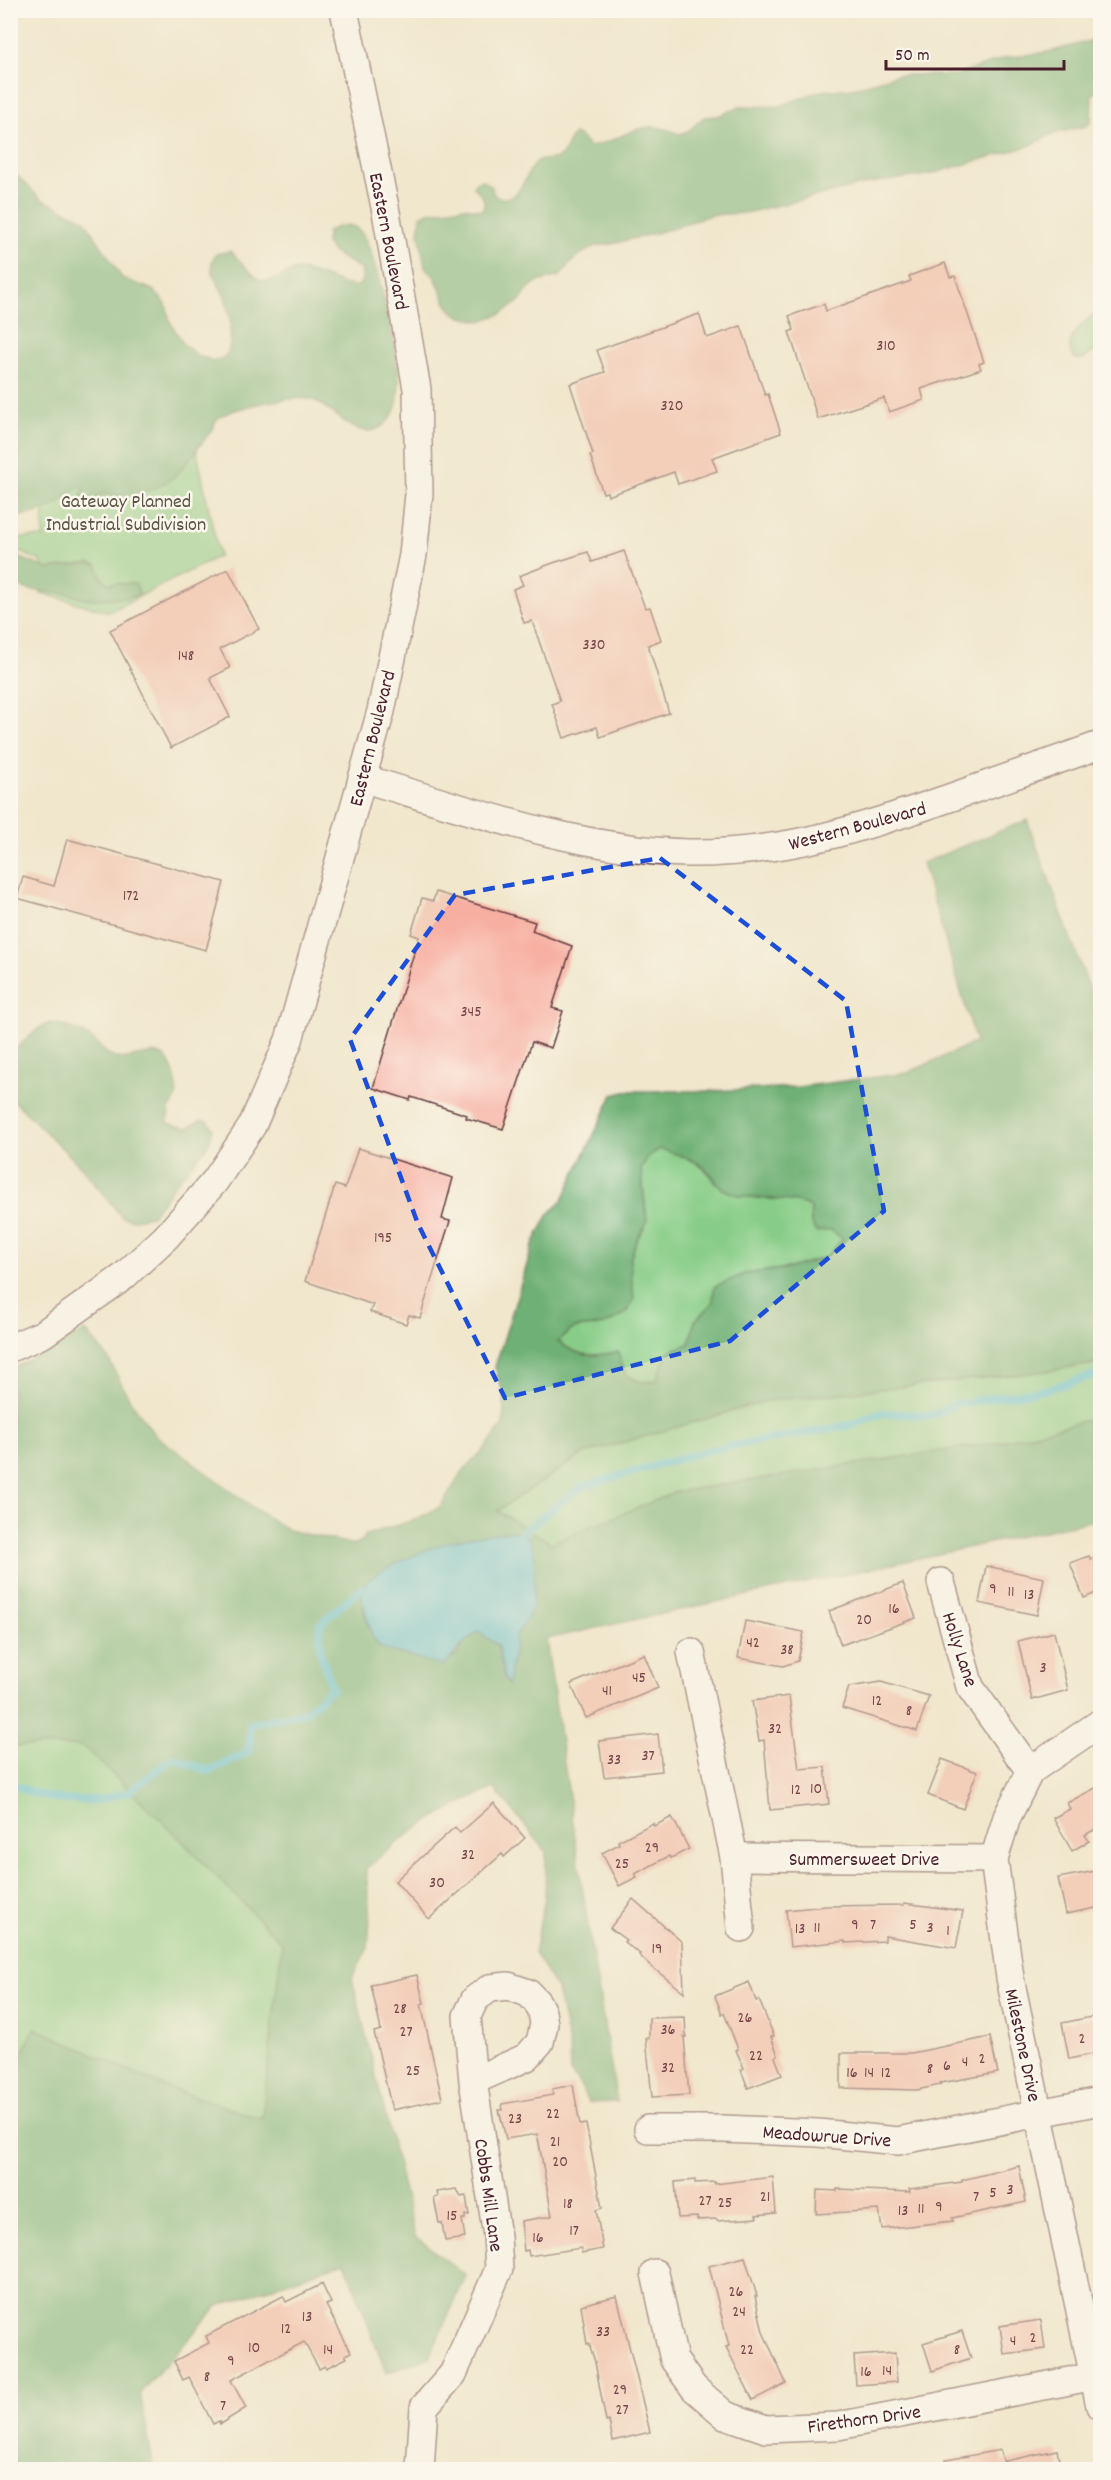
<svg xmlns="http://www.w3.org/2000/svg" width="1111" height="2480" font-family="Dekko,sans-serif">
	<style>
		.green { fill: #88cd87; stroke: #697659; stroke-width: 1.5 }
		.forest { fill: #6eb074; stroke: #5c6850; stroke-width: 1.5; fill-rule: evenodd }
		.water { fill: #57bfd4; stroke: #506f80; stroke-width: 1.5 }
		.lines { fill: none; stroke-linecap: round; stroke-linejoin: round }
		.stream { stroke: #57bfd4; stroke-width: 8 }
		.building { fill: #f7afa1 }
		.street-casing { stroke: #633d43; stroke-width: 30 }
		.street { stroke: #fff; stroke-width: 27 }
		.marked { fill: none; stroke: #1d4ed8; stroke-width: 4.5; stroke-dasharray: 12 8; stroke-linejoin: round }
		.labels { text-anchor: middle; stroke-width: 5; stroke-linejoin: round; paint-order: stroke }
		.number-label { font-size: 16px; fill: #754348 }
		.street-label { font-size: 20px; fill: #4a1f2b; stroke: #fbf7ec }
		.park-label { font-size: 20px; fill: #5d5347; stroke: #fbf7ec }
	</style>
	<rect width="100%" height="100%" fill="#fbf7ec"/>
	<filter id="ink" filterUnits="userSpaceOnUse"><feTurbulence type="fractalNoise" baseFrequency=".0167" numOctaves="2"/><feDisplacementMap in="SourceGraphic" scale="12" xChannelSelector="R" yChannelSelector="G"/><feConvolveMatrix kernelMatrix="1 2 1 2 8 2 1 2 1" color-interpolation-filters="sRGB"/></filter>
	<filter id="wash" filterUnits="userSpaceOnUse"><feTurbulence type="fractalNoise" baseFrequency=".008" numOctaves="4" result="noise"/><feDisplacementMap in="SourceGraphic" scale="24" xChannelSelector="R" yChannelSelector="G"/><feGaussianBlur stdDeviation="1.35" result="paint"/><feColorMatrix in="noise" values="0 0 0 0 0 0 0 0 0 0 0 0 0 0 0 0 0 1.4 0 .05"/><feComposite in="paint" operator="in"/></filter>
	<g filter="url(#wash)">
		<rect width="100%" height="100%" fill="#f1e7cd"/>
		<g class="green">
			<path d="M1100,310v38l-17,11h-7c-19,-18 11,-39 24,-49z"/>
			<path d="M185,396l34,160 -110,56 -68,-19 1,-31 -21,-10 -6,-1 -4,4v-17l32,-1 4,-112z"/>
			<path d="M660,1149c23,6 43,13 56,34l57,16 23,1 15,7v16l20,7 12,9 -16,18 -37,11 -45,6 -32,28 -18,19 -6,23 -21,8 -12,29 -16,1 -15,-7 -7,-23c-25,5 -40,5 -60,-11l16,-13 31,-3 21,-12 5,-34 -1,-19 6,-19 11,-19 -6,-53 7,-13z"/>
			<path d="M1100,1363v54l-101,25 -323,50 -125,51 -54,-32 86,-57 184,-53 264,-28z"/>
			<path d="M11,1746h72l82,78 117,119 -20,177 -96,-33 -130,-58 -25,50z"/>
		</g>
		<g class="forest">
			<path d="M1100,38v51l-8,6 -1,27 -5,4 -33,8 -24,12 -102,29 -56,8 -125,30 -36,2 -39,14 -59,15 -17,2 -19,11 -16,19 -23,6 -7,5 -9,13 -20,14 -21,7 -19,-4 -7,-4 -7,-8 -12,-28 -10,-10 -6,-34 2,-17 7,-4 36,-5 18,3c6,-10 -2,-17 -9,-24l4,-5 6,-1 9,7 1,6 5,5c26,2 23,-20 39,-37 6,-2 14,-1 20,-3 10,-3 9,-18 17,-24l8,4 7,9c37,-7 51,-32 90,-13l8,-2 17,-15 14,-1 21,-9 41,-1 40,-15 33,-3 43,-13h60l49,-17 48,-7z"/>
			<path d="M11,173l8,4 22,22 43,20 38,59 31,12 13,14 4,18 14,23 15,11 14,5 10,-3 5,-5 2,-9v-26l-5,-21 -13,-24v-12l4,-7 14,-3c9,7 22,26 31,29 14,5 25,-11 40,-10 19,2 36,14 55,17 7,-5 7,-10 5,-18l-26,-15 -9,-10 1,-12c10,-6 23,-11 33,-1 14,14 38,122 39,145 0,16 0,35 -13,47 -24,24 -50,-12 -71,-22 -15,-8 -83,6 -97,17 -3,3 -4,9 -6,12 -12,14 -27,39 -41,49 -21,14 -46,19 -70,15l-5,4 -3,9 -4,1 -10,-5 5,-15 -4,-2c-9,5 -15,13 -23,18 -12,8 -32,12 -46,13z"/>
			<path d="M18,557l30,12 42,-6 7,2 5,13 5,5 29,1 4,11 -14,3 -42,1 -15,-5 -39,-4 -19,-6v-23z"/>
			<path d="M1027,820l73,198v345l-69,10 -264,28 -184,53 -86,57 54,32 125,-51 323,-50 101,-25v102l-554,120 44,300 27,163 -29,1 -7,-17 -11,-14 -1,-26 -12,-57 -23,-36 11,-56 1,-46 -52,-63c-52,22 -87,44 -128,81l4,50 -2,29 -16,30 63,258 51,40 -37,82 -43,15 -41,-111 -127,44 -78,87 14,76h-143l-1,-390 25,-51 131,59 96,32 20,-176 -117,-119 -82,-78h-72v-377l75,-38 22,27 22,42 24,34 104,77 30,19 67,15 8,-5 3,-5 48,-15 26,-13 23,-36 23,-24 17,-22 1,-26 -9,-32 39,-125 15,-28 13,-13 51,-106 16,-4h83l86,-4 109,-14 69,-31 -54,-179zM660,1149c17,5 38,10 50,24 5,6 7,13 15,17 27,14 59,4 86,17v16l5,9 15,-2 12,9 -16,18 -37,11 -46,6 -30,13 -1,15 -18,19 -6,23 -21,8 -12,29 -16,1 -14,-7 -8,-23c-25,5 -40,6 -60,-11l16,-13 31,-3 21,-12 8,-13 -4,-40 6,-19 11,-19 -6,-53 7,-13zM512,1531l9,2 12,75 -17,28 -8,48 -4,-6 -6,-32 -19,-14 -14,9 -9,15 -25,6 -53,-17c-10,-13 -17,-40 -16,-57l98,-49z"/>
			<path d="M50,1023c10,0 34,9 42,16 7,6 13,14 21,18 17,8 46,-18 58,9 3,7 6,15 6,23 0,7 -3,15 -8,20l-1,14 20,5 13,-8 7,1 5,7 -4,16 -35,41 -22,31 -21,4 -9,-3 -40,-49 -71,-70v-45l29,-26z"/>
		</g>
		<path class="water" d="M512,1531l16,6 7,17 -2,54 -17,28 -8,49 -4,-7 -6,-32 -19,-14c-16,7 -23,23 -36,34l-59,-17c-13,-8 -14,-21 -18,-35 -2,-9 -7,-19 -3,-27 8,-17 79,-44 98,-48 17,-4 34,-5 51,-8z"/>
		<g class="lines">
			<g class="stream">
				<path d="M521,1533l60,-46 129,-37 136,-24 37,-13 49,3 23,-12 90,-14 47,-14 8,-1"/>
				<path d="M10,1783l22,10 30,7h38l30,-9 43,-33 36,13 40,-19 1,-28 56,-12 26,-24 -12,-37v-27l42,-36"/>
			</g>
		</g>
		<g id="blocks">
			<g class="building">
				<path d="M945,263l5,14 5,-1 9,27 20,59 -5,2 2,5 -60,20 3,11 -35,12 -5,-14 -66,21 -29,-87 5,-2 -5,-14 35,-12 2,7 85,-30 -2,-5z"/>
				<path d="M699,314l8,24 34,-12 24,69 3,-1 13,39 -69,25 5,13 -39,13 -4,-12 -66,24 -1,-4 -4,1 -13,-38 3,-1 -23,-70 35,-12 -8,-22z"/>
				<path d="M624,551l21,57 5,-1 11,33 -13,5 21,68 -69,24 -3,-10 -33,11 -12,-34 8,-3 -28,-80 -8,2 -11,-34 10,-4 -4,-9 34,-13 35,-11 4,10z"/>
				<path d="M228,569l31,60 -39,20 10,19 -20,10 20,39 -59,31 -61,-118z"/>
				<path d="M67,839l157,43 -18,68 -189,-52 6,-21 31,9z"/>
				<path d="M436,892l99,30 -3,9 40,15 -20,62 11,3 -12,37 -19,-6 -29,87 -37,-11 1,-3 -56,-18 -1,3 -37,-12 46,-151 -8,-3 11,-36 11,3z"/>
				<path d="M358,1148l95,30 -11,41 8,2 -19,61 -11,36 -11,-3 -3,9 -36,-12 3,-7 -68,-24 30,-96 10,3z"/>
				<path d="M1089,1556l2,3 10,-3v35l-17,7 -14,-35z"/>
				<path d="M986,1566l58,12 -7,37 -58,-12z"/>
				<path d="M903,1583l13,35 -75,27 -12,-34z"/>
				<path d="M745,1621l59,11 -6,29 -15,5 -45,-8z"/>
				<path d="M1054,1632l14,58 -36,10 -14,-59z"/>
				<path d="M644,1654l14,34 -72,30 -15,-34z"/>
				<path d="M881,1682l48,14 -12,35 -75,-23 7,-21z"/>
				<path d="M789,1696l10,73 26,-2 4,37 -59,6 -6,-70 -5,1 -7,-40z"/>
				<path d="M658,1734l4,37 -58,6 -5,-36z"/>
				<path d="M942,1759l35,13 -14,37 -35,-14z"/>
				<path d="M1101,1785v41l-16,9 4,6 -17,10 -19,-33 17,-9 -3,-6z"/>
				<path d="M494,1803l31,35 -21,19 -2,-3 -73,65 -34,-38 60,-54 5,6z"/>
				<path d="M672,1817l17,32 -18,9 -2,-2 -34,18 2,3 -18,9 -17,-33 17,-9 -1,-3 35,-18 1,3z"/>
				<path d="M1101,1870v37l-35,7 -8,-36z"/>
				<path d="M633,1899l49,43 2,50 -31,-24 -14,-13 1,-1 -16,-12 2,-2 -16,-12z"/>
				<path d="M904,1903l59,8 -7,37 -71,-12v5l-40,2v-2l-55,6 -4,-37 40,-4 78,-1z"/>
				<path d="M417,1975l7,28 -3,1 21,95 -50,11 -18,-78 7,-2 -10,-45z"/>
				<path d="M749,1982l7,19 3,-1 15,36 -3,1 7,18 -3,2 7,18 -34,13 -7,-18 3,-2 -8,-18 2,-1 -14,-36 -2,1 -7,-18z"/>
				<path d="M1101,2015v37l-32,7 -7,-36z"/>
				<path d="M685,2017l1,20h-2l5,58 -37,2 -6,-59h3v-20z"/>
				<path d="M990,2037l8,36 -58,10v2l-23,5 -76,-2v-35h71z"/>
				<path d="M573,2085l7,40 6,-1 16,84 -6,2 7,39 -22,4v-5l-52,8 -1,-6 -4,1 -3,-30 31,-5 -13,-73 -2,-9 -31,5 -7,-29h4l-1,-6 51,-9 -1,-6z"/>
				<path d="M1019,2166l7,36 -74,16 1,3 -71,8 -3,-19 -63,4 1,-24 20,1v-2l73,3 -1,-3 53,-7v-2z"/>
				<path d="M773,2177l3,36 -20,2 1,3 -40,3v-2l-20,1v-3l-19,1 -3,-36 20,-2v3l20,-1v2z"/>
				<path d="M456,2189l5,8 5,-1 3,19h-4v4h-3l3,19 -20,3 -3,-18h-3l-5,-25 4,-1 -1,-5z"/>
				<path d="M745,2257l12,39h-2l8,36 23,51 -33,17 -27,-53 3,-1 -20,-80z"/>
				<path d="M322,2284l9,19 -5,2 25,47 -6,3 2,3 -21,10 -1,-2 -6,3 -15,-27 -73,38 15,28 -26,16 -1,-3 -6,3 -24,-47 -6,3 -9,-19 35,-18 -3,-7 77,-40 3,6z"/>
				<path d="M617,2296l33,136 -37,9 -4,-20 -3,1 -11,-60 -6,-19 -2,1 -6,-39z"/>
				<path d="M1041,2320l4,29 -41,5 -4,-28z"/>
				<path d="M962,2331l9,27 -39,13 -9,-28z"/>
				<path d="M895,2353l2,29 -41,3 -2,-29z"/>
				<path d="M1000,2450l5,16v-5l52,-11 4,19h-114l-1,-9z"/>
			</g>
		</g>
	</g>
	<g filter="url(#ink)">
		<use href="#blocks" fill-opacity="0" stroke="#633d43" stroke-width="1.5"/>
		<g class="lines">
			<defs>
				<g id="street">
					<path d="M362,778c102,31 221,73 327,75 96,1 177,-26 266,-57 48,-17 97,-34 145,-51"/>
					<path d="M10,1348l33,-14 80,-57 43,-40 49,-56 37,-55 37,-86 92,-329 32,-156 6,-61 -2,-105 -31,-177 -42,-202"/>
					<path d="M941,1582l29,105 60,84"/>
					<path d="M691,1652l43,205 7,71"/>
					<path d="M1100,1723l-70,48 -23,46 -13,42 16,119 90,428"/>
					<path d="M734,1857l260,2"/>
					<path d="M648,2129h75l95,4 80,8 202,-40"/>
					<path d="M655,2273l19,87 20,28 31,27 41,14 72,-3 262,-51"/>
					<path d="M420,2470l4,-63 29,-33 46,-105 -2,-33 -24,-155 -6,-65 8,-17 15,-11 18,-2 20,7 9,9 5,10 2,12 -4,18 -13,15 -54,24"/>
				</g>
			</defs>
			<use href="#street" class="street-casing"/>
			<use href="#street" class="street"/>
		</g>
	</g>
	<path d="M0 0H1111V2480H0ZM660,858l186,143 38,210 -154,130 -225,57 -87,-174 -68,-185 105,-144z" fill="#f1e7cd" fill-opacity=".55" fill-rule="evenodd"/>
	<path class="marked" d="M660,858l186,143 38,210 -154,130 -225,57 -87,-174 -68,-185 105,-144z"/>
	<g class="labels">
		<g class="number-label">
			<text x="886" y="350">310</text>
			<text x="672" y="410">320</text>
			<text x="594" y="649">330</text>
			<text x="186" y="660">148</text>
			<text x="131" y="900">172</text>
			<text x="471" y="1016">345</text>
			<text x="383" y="1242">195</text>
			<text x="993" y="1593">9</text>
			<text x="1011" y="1596">11</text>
			<text x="1029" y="1599">13</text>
			<text x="894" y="1613">16</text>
			<text x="864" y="1624">20</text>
			<text x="753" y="1647">42</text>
			<text x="787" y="1654">38</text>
			<text x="1043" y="1672">3</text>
			<text x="639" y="1682">45</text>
			<text x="607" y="1695">41</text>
			<text x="877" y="1705">12</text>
			<text x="909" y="1715">8</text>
			<text x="775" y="1733">32</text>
			<text x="648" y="1760">37</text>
			<text x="614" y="1764">33</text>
			<text x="816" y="1793">10</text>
			<text x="796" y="1794">12</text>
			<text x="652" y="1852">29</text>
			<text x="468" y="1859">32</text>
			<text x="622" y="1868">25</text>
			<text x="437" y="1887">30</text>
			<text x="855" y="1929">9</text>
			<text x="873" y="1929">7</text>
			<text x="913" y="1929">5</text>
			<text x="817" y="1932">11</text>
			<text x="930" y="1932">3</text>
			<text x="800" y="1933">13</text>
			<text x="948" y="1935">1</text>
			<text x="657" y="1953">19</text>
			<text x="400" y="2013">28</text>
			<text x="745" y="2022">26</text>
			<text x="668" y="2034">36</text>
			<text x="406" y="2036">27</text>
			<text x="1082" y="2043">2</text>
			<text x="756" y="2060">22</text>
			<text x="982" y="2063">2</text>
			<text x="965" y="2066">4</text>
			<text x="947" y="2070">6</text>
			<text x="668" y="2072">32</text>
			<text x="930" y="2073">8</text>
			<text x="413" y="2075">25</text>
			<text x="852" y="2077">16</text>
			<text x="869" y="2077">14</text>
			<text x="886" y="2077">12</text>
			<text x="553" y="2118">22</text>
			<text x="515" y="2123">23</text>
			<text x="555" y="2146">21</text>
			<text x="560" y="2166">20</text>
			<text x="1010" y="2194">3</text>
			<text x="993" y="2197">5</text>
			<text x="765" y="2201">21</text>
			<text x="976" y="2201">7</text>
			<text x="705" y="2205">27</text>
			<text x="725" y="2207">25</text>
			<text x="568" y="2208">18</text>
			<text x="939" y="2211">9</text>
			<text x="921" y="2213">11</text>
			<text x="903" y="2215">13</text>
			<text x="452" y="2220">15</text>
			<text x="574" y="2235">17</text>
			<text x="538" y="2242">16</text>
			<text x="736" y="2296">26</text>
			<text x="739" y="2316">24</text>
			<text x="307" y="2321">13</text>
			<text x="286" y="2333">12</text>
			<text x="603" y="2336">33</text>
			<text x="1033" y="2342">2</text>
			<text x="1013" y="2345">4</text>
			<text x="254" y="2352">10</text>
			<text x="328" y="2354">14</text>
			<text x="747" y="2354">22</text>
			<text x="957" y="2354">8</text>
			<text x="231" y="2365">9</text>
			<text x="887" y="2375">14</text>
			<text x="866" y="2376">16</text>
			<text x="207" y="2381">8</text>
			<text x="620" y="2394">29</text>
			<text x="223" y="2410">7</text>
			<text x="622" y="2414">27</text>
		</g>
		<g class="street-label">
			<text transform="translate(390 241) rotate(79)" y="7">Eastern Boulevard</text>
			<text transform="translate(371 738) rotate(-76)" y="7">Eastern Boulevard</text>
			<text transform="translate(857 825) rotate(-15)" y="7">Western Boulevard</text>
			<text transform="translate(961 1649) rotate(72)" y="7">Holly Lane</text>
			<text x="864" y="1865">Summersweet Drive</text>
			<text transform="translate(1024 2045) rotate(78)" y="7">Milestone Drive</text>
			<text transform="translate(827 2135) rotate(4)" y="7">Meadowrue Drive</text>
			<text transform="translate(490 2195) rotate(82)" y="7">Cobbs Mill Lane</text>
			<text transform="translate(864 2418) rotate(-8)" y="7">Firethorn Drive</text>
		</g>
		<g class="park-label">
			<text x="126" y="507">Gateway Planned<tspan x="126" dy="23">Industrial Subdivision</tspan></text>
		</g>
	</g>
	<rect width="1111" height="2480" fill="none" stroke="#fbf7ec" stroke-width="36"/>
	<path d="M886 60v9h178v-9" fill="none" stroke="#4a1f2b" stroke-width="3"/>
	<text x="895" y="60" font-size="18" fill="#4a1f2b" stroke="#fbf7ec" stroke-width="4.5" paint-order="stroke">50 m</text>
</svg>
